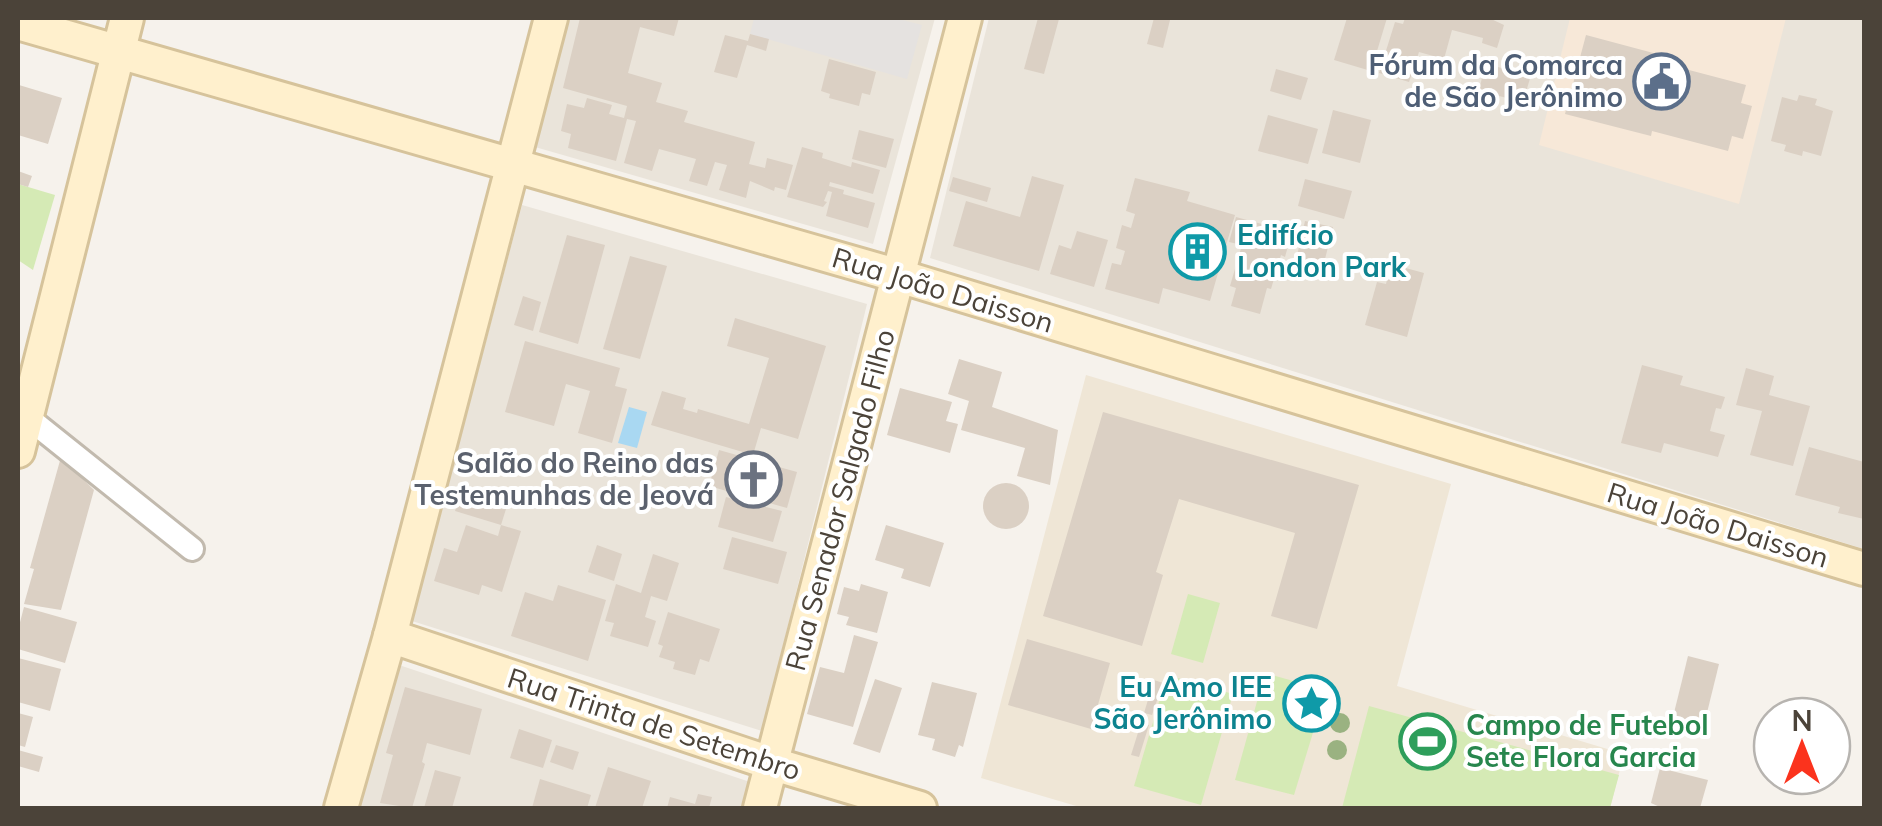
<svg xmlns="http://www.w3.org/2000/svg" width="1882" height="826" font-family="Mulish,sans-serif">
	<style>
		.residential { fill: #eae4da }
		.commercial { fill: #f7e8d8 }
		.education { fill: #efe6d6 }
		.green { fill: #d5eab5 }
		.parking { fill: #e5e2e0 }
		.water { fill: #a9d8f2 }
		.building { fill: #dbd0c4 }
		.lines { fill: none; stroke-linecap: round; stroke-linejoin: round }
		.street-casing { stroke: #c2baae; stroke-width: 28 }
		.secondary-casing { stroke: #d6c39b; stroke-width: 38 }
		.street { stroke: #fff; stroke-width: 22 }
		.secondary { stroke: #fff0cd; stroke-width: 32 }
		.tree { fill: #9ab281 }
		.labels { text-anchor: middle; stroke-width: 8; stroke-linejoin: round; paint-order: stroke }
		.service-label { font-size: 28px; font-weight: bold; fill: #4e5e75; stroke: #fff; text-anchor: end }
		.culture-label { font-size: 28px; font-weight: bold; fill: #0d838f; stroke: #fff; text-anchor: start }
		.street-label { font-size: 28px; fill: #4b4339; stroke: #fff }
		.worship-label { font-size: 28px; font-weight: bold; fill: #5b616d; stroke: #fff; text-anchor: end }
		.leisure-label { font-size: 28px; font-weight: bold; fill: #27864d; stroke: #fff; text-anchor: start }
	</style>
	<rect width="100%" height="100%" fill="#f6f2ec"/>
	<g class="residential">
		<path d="M568,18h367l-62,226 -338,-97z"/>
		<path d="M989,18h875v531l-934,-291z"/>
		<path d="M522,205l345,99 -105,427 -350,-110z"/>
		<path d="M396,664l354,118 -7,26h-384z"/>
	</g>
	<path class="commercial" d="M1570,18h216l-47,186 -200,-59z"/>
	<path class="education" d="M1086,375l365,109 -54,202 227,68 -14,54h-527l-102,-30z"/>
	<g class="green">
		<path d="M18,184l37,11 -22,75 -15,-10z"/>
		<path d="M1188,594l32,9 -17,60 -32,-9z"/>
		<path d="M1265,673l61,17 -32,105 -59,-15z"/>
		<path d="M1167,675l66,19 -32,111 -67,-19z"/>
		<path d="M1369,706l250,69 -9,33h-268z"/>
	</g>
	<path class="parking" d="M754,18h141l27,7 -15,54 -157,-45z"/>
	<path class="water" d="M629,407l18,5 -10,36 -19,-5z"/>
	<g class="building">
		<path d="M580,18h99l-5,18 -34,-9 -12,46 34,10 -6,19 32,9 -4,11 71,20 -6,22 16,4 2,-10 26,7 -7,25 -11,-3 -1,4 -24,-10 -4,17 -27,-8 8,-25 -12,-3 -8,24 -18,-5 7,-22 -37,-10 -7,22 -28,-8 12,-42 -9,-2 -11,42 -48,-13 3,-14 -10,-3 6,-27 17,4 3,-10 25,7 -3,9 15,4 3,-12 -64,-18z"/>
		<path d="M1038,18l21,1 -15,55 -20,-5z"/>
		<path d="M1154,18l16,2 -7,28 -16,-4z"/>
		<path d="M1347,18h40l-16,53 -37,-11z"/>
		<path d="M1405,18h84l15,7 -7,23 -15,-5 1,-5 -31,-8 -8,29 -25,-7 -10,30 -30,-9 16,-51 8,2z"/>
		<path d="M750,34l19,5 -3,12 -19,-6 -10,33 -23,-6 11,-37 23,6z"/>
		<path d="M1586,35l86,23 -2,7 76,20 -5,18 11,3 -9,33 -11,-3 -4,15 -76,-20 -1,5 -86,-22z"/>
		<path d="M829,59l47,13 -6,23 -8,-2 -3,13 -30,-8 1,-4 -9,-3z"/>
		<path d="M1485,64l46,11 -8,27 -44,-11z"/>
		<path d="M1276,69l32,9 -7,22 -31,-9z"/>
		<path d="M19,85l43,13 -14,46 -30,-9z"/>
		<path d="M1799,95l18,4 -2,6 18,6 -12,45 -18,-5 -1,5 -11,-3 -7,-2 2,-6 -15,-4 11,-44 15,4z"/>
		<path d="M1333,110l38,10 -11,43 -38,-10z"/>
		<path d="M1268,115l50,14 -10,35 -50,-13z"/>
		<path d="M859,130l35,9 -8,29 -34,-9z"/>
		<path d="M802,147l21,6 -1,5 29,9 1,-5 28,8 -7,24 -43,-12 -1,4 15,4 -1,4 32,9 -7,25 -42,-12 6,-24 -4,-1 -4,10 3,1 -4,5 -36,-10z"/>
		<path d="M18,171l14,5 -4,11 -10,-3z"/>
		<path d="M1032,176l32,9 -25,86 -86,-25 13,-45 54,16z"/>
		<path d="M953,177l38,11 -4,14 -38,-11z"/>
		<path d="M1135,178l55,14 -3,9 48,14 -10,34 -7,-1 -4,16 6,2 -10,35 -47,-13 -4,16 -54,-15 7,-26 9,2 4,-14 -9,-3 6,-23 9,3 4,-14 -9,-3z"/>
		<path d="M1305,179l47,12 -8,28 -46,-13z"/>
		<path d="M1236,217l56,15 -7,25 -4,-2 -10,34 -4,-1 -7,26 -29,-8 5,-18 -6,-2 12,-41 -13,-3z"/>
		<path d="M1305,221l28,6 -11,44 -27,-7z"/>
		<path d="M1077,231l31,9 -14,47 -44,-13 9,-29 12,4z"/>
		<path d="M567,235l38,10 -27,99 -39,-12z"/>
		<path d="M630,256l37,10 -27,93 -37,-10z"/>
		<path d="M1391,264l33,9 -17,64 -42,-12 12,-43 9,2z"/>
		<path d="M523,296l18,6 -8,29 -19,-6z"/>
		<path d="M735,318l91,28 -28,93 -37,-11 -8,27 -102,-30 11,-34 24,7 -3,11 14,4 1,-4 51,15 20,-66 -42,-12z"/>
		<path d="M525,341l95,27 -5,18 12,3 -15,54 -34,-10 12,-42 -24,-7 -12,42 -49,-14z"/>
		<path d="M959,359l43,13 -10,35 66,23 -8,55 -33,-9 8,-28 -64,-18 8,-29 -21,-7z"/>
		<path d="M1642,365l41,11 -3,9 45,12 -4,12 -5,-1 -6,23 15,4 -7,22 -54,-14 -3,10 -40,-10z"/>
		<path d="M1746,368l28,8 -5,19 41,11 -17,60 -43,-11 12,-44 -26,-6z"/>
		<path d="M900,388l52,14 -6,19 12,3 -8,29 -63,-18z"/>
		<path d="M1103,412l256,73 -42,144 -46,-13 24,-83 -116,-34 -23,73 7,3 -21,71 -99,-30z"/>
		<path d="M1809,447l55,15v57l-26,-6 2,-6 -45,-12z"/>
		<path d="M719,450l78,22 -10,36 -78,-22z"/>
		<path d="M61,457l33,33 -33,120 -37,-6 10,-35 -4,-1z"/>
		<circle cx="1006" cy="506" r="23"/>
		<path d="M460,495l46,14 -5,16 -46,-14z"/>
		<path d="M726,497l56,14 -9,31 -55,-15z"/>
		<path d="M466,525l32,11 3,-11 20,6 -19,61 -20,-7 -3,10 -45,-14 10,-33 13,4z"/>
		<path d="M886,525l58,18 -14,44 -29,-9 3,-9 -29,-9z"/>
		<path d="M732,537l55,15 -9,32 -55,-15z"/>
		<path d="M597,545l25,9 -8,27 -26,-9z"/>
		<path d="M653,554l26,9 -12,38 -16,-5 -6,21 11,4 -8,26 -38,-11 4,-13 -9,-2 11,-37 25,9z"/>
		<path d="M861,584l27,8 -11,41 -31,-8 3,-8 -12,-3 7,-27 15,4z"/>
		<path d="M558,585l48,15 -18,61 -77,-25 14,-44 28,9z"/>
		<path d="M24,607l53,15 -12,41 -47,-14v-19z"/>
		<path d="M668,612l52,17 -11,33 -9,-3 -5,16 -22,-6 2,-7 -16,-5 4,-11 -5,-2z"/>
		<path d="M854,635l24,7 -25,85 -46,-13 13,-47 24,6z"/>
		<path d="M1027,639l83,24 -19,66 -83,-24z"/>
		<path d="M1688,656l31,8 -15,61 -31,-8z"/>
		<path d="M18,658l43,11 -11,42 -32,-9z"/>
		<path d="M875,679l27,9 -22,65 -27,-9z"/>
		<path d="M1154,680l9,3 -11,32 -8,-2z"/>
		<path d="M932,682l45,11 -14,54 -4,-2 -4,12 -23,-7 3,-11 -17,-4z"/>
		<path d="M405,687l77,22 -12,46 -43,-12 -5,19 3,2 -13,44 -32,-5 13,-48 -7,-2z"/>
		<path d="M18,713l15,4 -8,30 -7,-2z"/>
		<path d="M1141,723l8,2 -10,32 -8,-2z"/>
		<path d="M519,729l33,11 -9,28 -33,-10z"/>
		<path d="M556,745l23,7 -6,18 -23,-8z"/>
		<path d="M18,750l25,7 -4,15 -21,-6z"/>
		<path d="M608,767l43,14 -9,27h-47z"/>
		<path d="M1660,768l48,12 -8,28h-38l-11,-5z"/>
		<path d="M435,770l26,7 -9,31h-28z"/>
		<path d="M540,779l51,16 -4,13h-55z"/>
		<path d="M698,794l14,3 -3,11h-42l3,-11 25,7z"/>
	</g>
	<g class="lines">
		<defs>
			<path id="street" d="M27,417l165,132"/>
			<g id="secondary">
				<path d="M18,23l881,253 965,293"/>
				<path d="M18,451l109,-433"/>
				<path d="M390,636l380,127 150,45"/>
				<path d="M341,808l49,-172 161,-618"/>
				<path d="M760,808l205,-790"/>
			</g>
		</defs>
		<use href="#street" class="street-casing"/>
		<use href="#secondary" class="secondary-casing"/>
		<use href="#street" class="street"/>
		<use href="#secondary" class="secondary"/>
	</g>
	<g class="tree">
		<circle cx="1340" cy="723" r="10"/>
		<circle cx="1337" cy="750" r="10"/>
	</g>
	<defs>
		<symbol id="civic-ring" viewBox="-11 -11 22 22"><circle r="9.5" fill="#fff" stroke="#5c6f8a" stroke-width="1.5"/><path d="M-.6-6.5H3V-4.5H.6V-3L4-1V1h2V6H-6V1h2V-1L-.6-3ZM-1.2 2.5V6h2.4V2.5Z" fill="#5c6f8a"/></symbol>
		<symbol id="building-ring" viewBox="-11 -11 22 22"><circle r="9.5" fill="#fff" stroke="#0f9aa8" stroke-width="1.5"/><path d="M-4-6H4V6H1V3H-1V6H-4ZM-2.5-4.3h1.7v1.8h-1.7ZM.8-4.3h1.7v1.8H.8ZM-2.5-1h1.7V.8h-1.7ZM.8-1h1.7V.8H.8Z" fill="#0f9aa8"/></symbol>
		<symbol id="church-ring" viewBox="-11 -11 22 22"><circle r="9.5" fill="#fff" stroke="#6b7280" stroke-width="1.5"/><path d="M-1.2-6h2.4v3.5h3.3v2.4h-3.3V6h-2.4V-.1h-3.3v-2.4h3.3Z" fill="#6b7280"/></symbol>
		<symbol id="sight-ring" viewBox="-11 -11 22 22"><circle r="9.5" fill="#fff" stroke="#0f9aa8" stroke-width="1.5"/><path d="M0-6L1.8-2.2L6-1.7L2.9 1.2L3.7 5.4L0 3.3L-3.7 5.4L-2.9 1.2L-6-1.7L-1.8-2.2Z" fill="#0f9aa8"/></symbol>
		<symbol id="stadium-ring" viewBox="-11 -11 22 22"><circle r="9.5" fill="#fff" stroke="#2e9e5b" stroke-width="1.5"/><path d="M0-5a6.5 5 0 1 0 0 10a6.5 5 0 1 0 0-10ZM-3.5-1.8h7v3.6h-7Z" fill="#2e9e5b"/></symbol>
	</defs>
	<g fill-rule="evenodd">
		<use href="#civic-ring" x="1630" y="50" width="63" height="63"/>
		<use href="#building-ring" x="1166" y="220" width="63" height="63"/>
		<use href="#church-ring" x="722" y="448" width="63" height="63"/>
		<use href="#sight-ring" x="1280" y="672" width="63" height="63"/>
		<use href="#stadium-ring" x="1396" y="710" width="63" height="63"/>
	</g>
	<g class="labels">
		<g class="service-label">
			<text x="1623" y="75">Fórum da Comarca<tspan x="1623" dy="32">de São Jerônimo</tspan></text>
		</g>
		<g class="culture-label">
			<text x="1237" y="245">Edifício<tspan x="1237" dy="32">London Park</tspan></text>
			<text x="1272" y="697" text-anchor="end">Eu Amo IEE<tspan x="1272" dy="32">São Jerônimo</tspan></text>
		</g>
		<g class="street-label">
			<text transform="translate(943 290) rotate(17)" y="10">Rua João Daisson</text>
			<text transform="translate(840 500) rotate(-75)" y="10">Rua Senador Salgado Filho</text>
			<text transform="translate(1718 525) rotate(17)" y="10">Rua João Daisson</text>
			<text transform="translate(654 724) rotate(18)" y="10">Rua Trinta de Setembro</text>
		</g>
		<g class="worship-label">
			<text x="714" y="473">Salão do Reino das<tspan x="714" dy="32">Testemunhas de Jeová</tspan></text>
		</g>
		<g class="leisure-label">
			<text x="1466" y="735">Campo de Futebol<tspan x="1466" dy="32">Sete Flora Garcia</tspan></text>
		</g>
	</g>
	<rect width="1882" height="826" fill="none" stroke="#4b4339" stroke-width="40"/>
	<g transform="translate(1802 746)"><circle r="48" fill="#ffffff" stroke="#b7b4b0" stroke-width="2.5"/>
	<path d="M0-8L18 38L0 25L-18 38Z" fill="#fb331d"/>
	<text y="-15" font-size="28" font-weight="bold" text-anchor="middle" fill="#4b4339">N</text>
	</g>
</svg>
